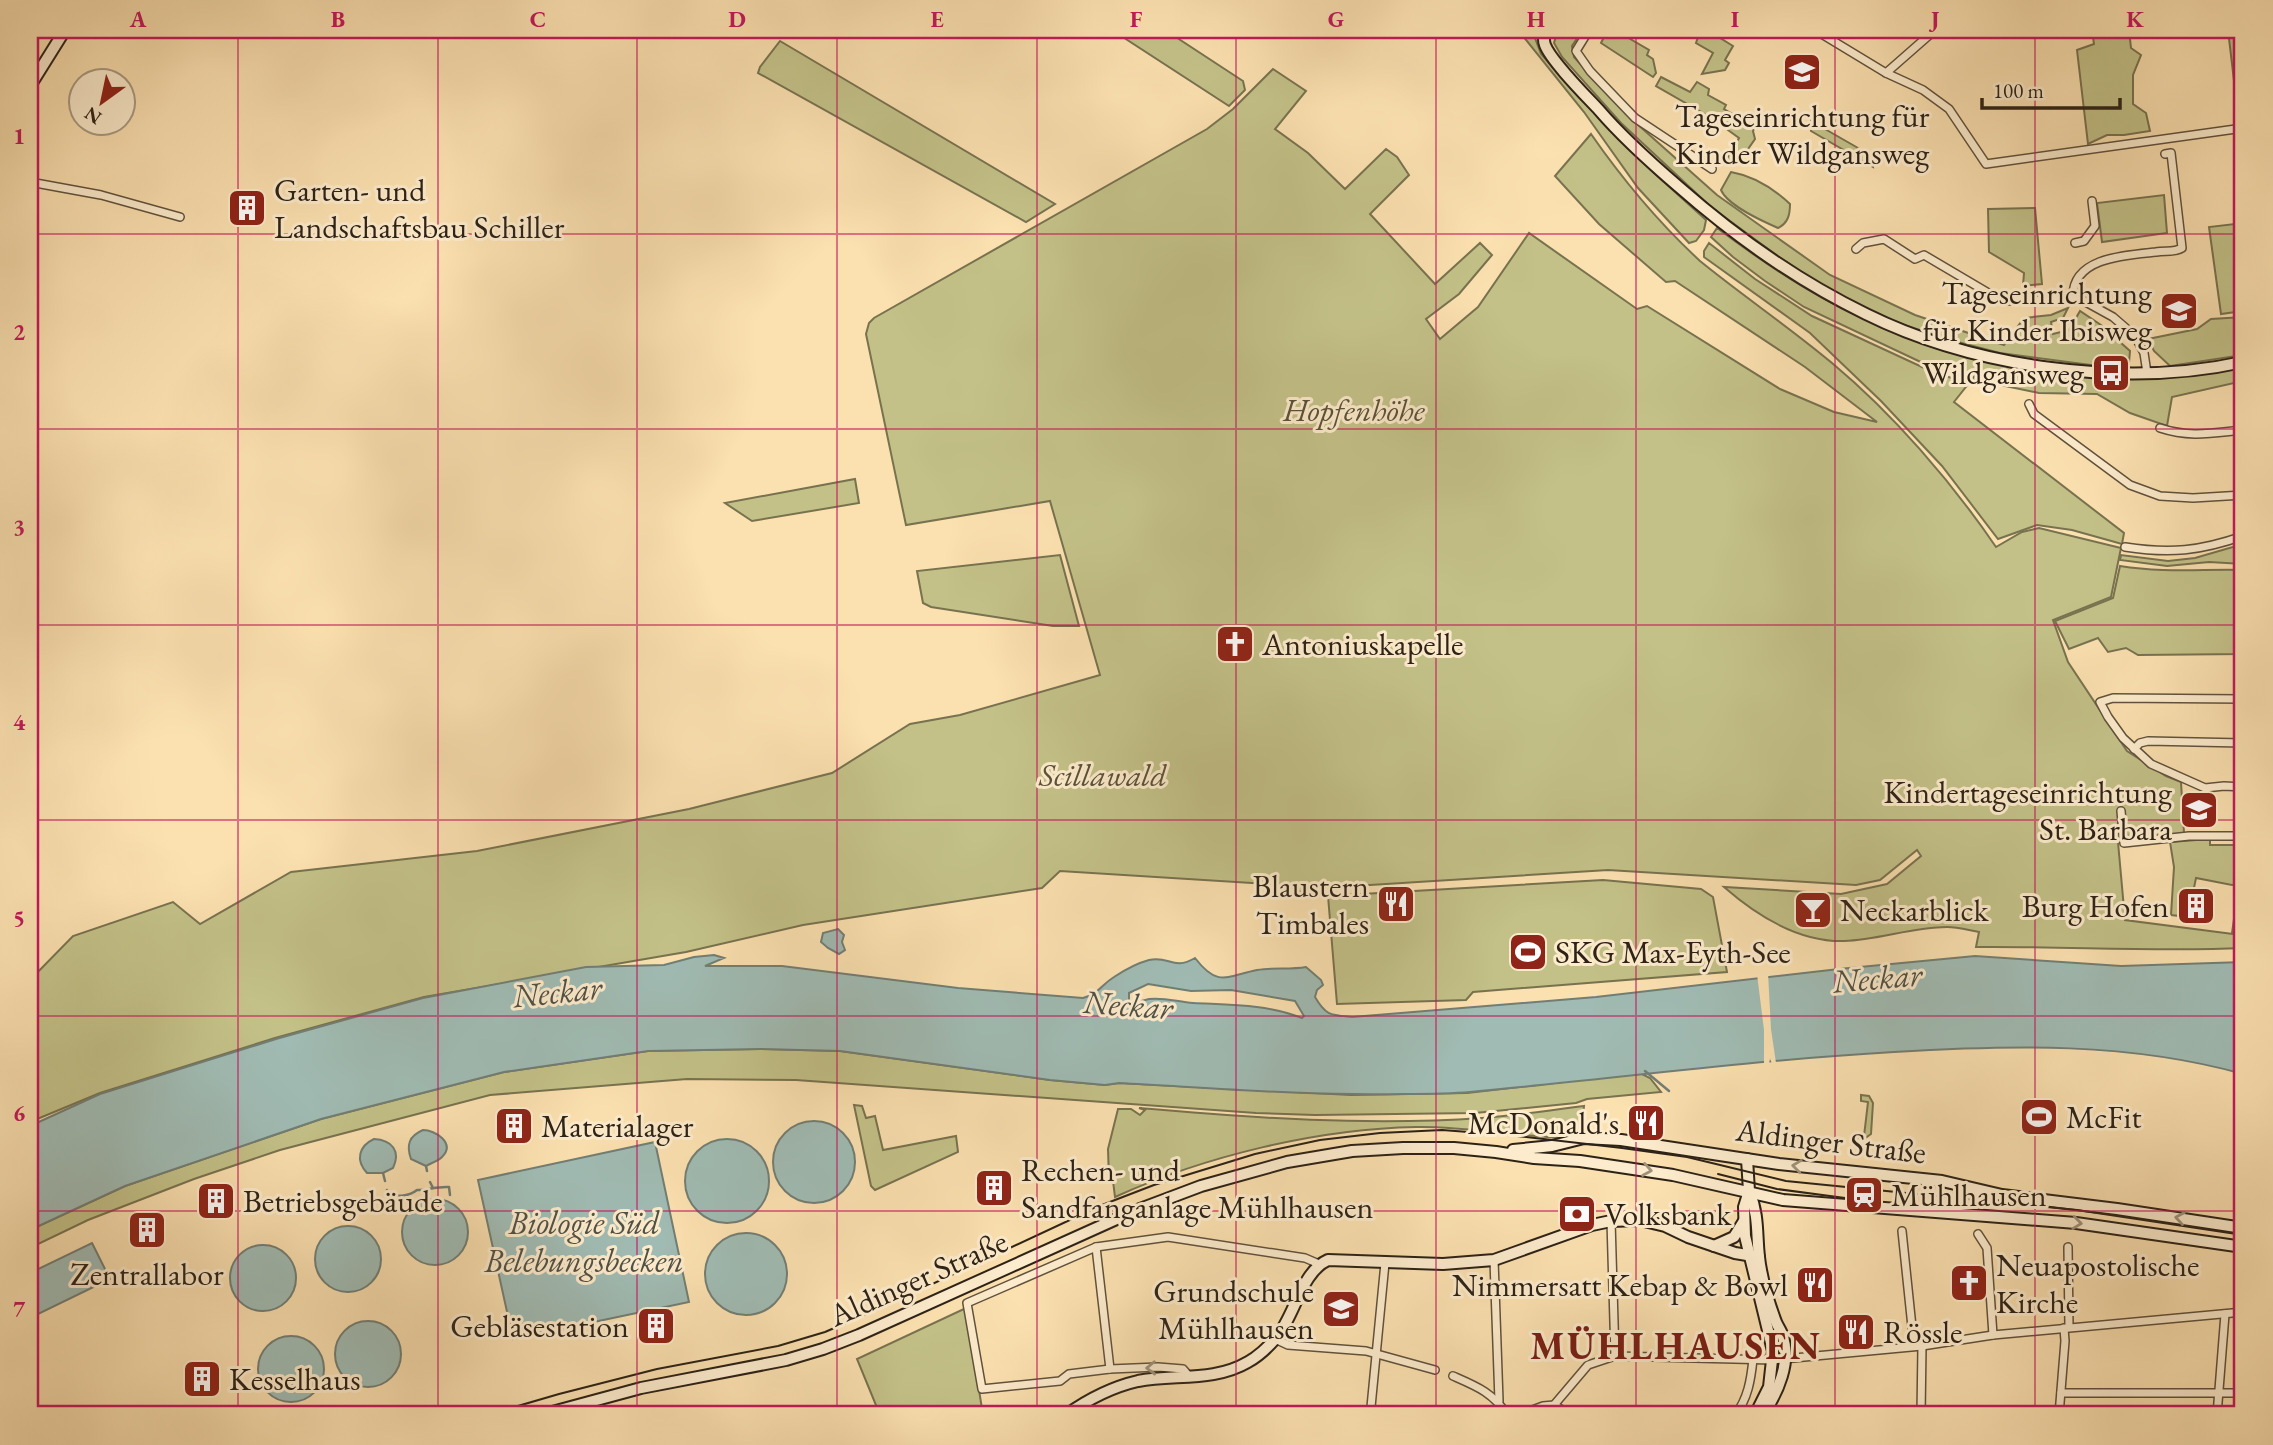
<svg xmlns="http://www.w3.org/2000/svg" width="2273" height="1445" font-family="'EB Garamond',serif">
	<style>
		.green { fill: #c3c188; stroke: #78724f; stroke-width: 2 }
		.water { fill: #a0bbb3; stroke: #727e74; stroke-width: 2; fill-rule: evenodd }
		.pier { fill: #fbe0b0 }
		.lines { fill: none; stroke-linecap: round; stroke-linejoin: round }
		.stream { stroke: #727e74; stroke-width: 2.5 }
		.street-casing { stroke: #60523c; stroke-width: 10 }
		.secondary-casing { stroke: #2d2216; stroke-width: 14 }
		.street { stroke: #fcebcc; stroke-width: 7 }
		.secondary { stroke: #fcebcc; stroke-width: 10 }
		.tram { stroke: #2d2216; stroke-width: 2 }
		.oneway { stroke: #9f917a }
		.grid { fill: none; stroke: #c2185b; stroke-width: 2; stroke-opacity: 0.55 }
		.labels { text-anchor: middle; stroke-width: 6; stroke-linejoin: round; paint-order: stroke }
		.poi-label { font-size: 32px; fill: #2d2216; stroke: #fcebcc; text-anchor: start }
		.park-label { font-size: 32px; font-style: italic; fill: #5a5238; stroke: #fcebcc }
		.street-label { font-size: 32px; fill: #2d2216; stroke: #fcebcc }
		.water-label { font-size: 33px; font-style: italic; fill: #505045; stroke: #fcebcc }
		.district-label { font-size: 38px; font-weight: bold; letter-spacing: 2px; fill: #7a1f14; stroke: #fcebcc }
		.neatline { fill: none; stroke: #c2185b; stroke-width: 2.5 }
		.grid-label { font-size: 23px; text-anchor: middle; font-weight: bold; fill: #c2185b }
	</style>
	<rect width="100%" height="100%" fill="#fbe0b0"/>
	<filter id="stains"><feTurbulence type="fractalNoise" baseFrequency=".00286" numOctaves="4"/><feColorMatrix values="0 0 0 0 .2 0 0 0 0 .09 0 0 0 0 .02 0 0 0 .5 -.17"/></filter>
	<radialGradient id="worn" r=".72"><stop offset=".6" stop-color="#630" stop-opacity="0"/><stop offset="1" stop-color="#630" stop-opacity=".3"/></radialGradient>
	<g class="green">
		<path d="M1112,30h53l78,51 2,9 -16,16z"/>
		<path d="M1518,30h14l9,24 37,42 76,77 52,47 -2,10 -8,11 -7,2 -51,-55 -54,-76z"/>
		<path d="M1558,30l24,1 -10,15 2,11 53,58 90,80 113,80 85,40 89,30 20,-27 27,-3 17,-7 -5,10 -12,4 2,12 16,-4 11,-19 21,14 29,26 -1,12 -8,6 -121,-16 -50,-13 -79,-26 -48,-28 -44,-29 -68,-50 -90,-84 -59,-66 -8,-14z"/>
		<path d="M1614,30h6v3l29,17 -2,5 6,4 3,14 -3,4 -52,-34 4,-8 5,2z"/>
		<path d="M1685,30h28l5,3 -1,3 16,10 -8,14 4,3 -4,7 -23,4 11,-21 -17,-10 2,-6z"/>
		<path d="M2092,30h37l2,18 10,7 -8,20v29l13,9 4,18 -26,4h-17l-19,9 -11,-94 17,-6z"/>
		<path d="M2228,30h15v93h-4z"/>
		<path d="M780,41l275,163 -29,18 -268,-149 2,-6z"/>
		<path d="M1273,69l33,22 -31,38 33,24 37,36 41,-40 11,8 12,18 -39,39 65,70 45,-41 12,12 -33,39 -33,25 14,20 38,-32 51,-74 108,76 10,-3 133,83 54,23 43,10 -72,-55 -130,-86 -9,1 -67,-58 -44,-48 36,-42c32,46 68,89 109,127 43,35 89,66 132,102 61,51 119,118 164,184l26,-15 17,-4 82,20 -10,49 -58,23 15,42 59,89 39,25 15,6 3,51 -66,9 7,78 108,14 10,-1v15c-89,4 -177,-2 -267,-1l3,-15c-11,-2 -22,-5 -32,-5 -35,0 -68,13 -103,14 -45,1 -88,-26 -120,-54l117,7 46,-10 34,-28 -4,-6 -37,30 -24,5 -248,-15 -286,18 -18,5 -19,-8 -225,-14 -18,17 -239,37 -117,27 -262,45 -149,41 -175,55 -70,29v-142l43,-44 100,-34 27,22 91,-52 186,-21 212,-42 143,-36 78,-49 50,-9 140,-40 -50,-174 -144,24 -40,-191 3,-11 5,-5 333,-189 26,-20z"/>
		<path d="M1661,77l29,15 7,-10 12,7 -1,6 18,10 -2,4 31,18 -2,4 2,8 -16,23 -13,-2 13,-22 -29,-21 -54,-31z"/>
		<path d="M1811,121l61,35 1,11 -62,-36z"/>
		<path d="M1731,172c23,4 43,17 59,32 0,11 -2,19 -12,24 -16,-7 -50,-22 -57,-38z"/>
		<path d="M2164,195l3,38 -65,9 -5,-39z"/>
		<path d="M2035,208l7,76 -19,2 1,-13 -35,-21 -1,-43z"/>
		<path d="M2243,223v88l-22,3 -12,-87z"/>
		<path d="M1717,228c47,35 97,69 152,93 38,17 77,29 117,41l2,-2c60,11 120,21 181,17 25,-2 50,-8 74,-13v17l-71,16 -5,29 -37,-13 -33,-19 -58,-1 -67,-14 6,-7 -18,4 -33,-11 -123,-58 -39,-26 -32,-24 -22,-20z"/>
		<path d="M1709,243l46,36 57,37 123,57 34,10 -15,19 170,131 -2,11 -50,-14 -35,-5 -39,14 -56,-73 -61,-65 -71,-68 -106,-76v-6z"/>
		<path d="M2243,317v38l-73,11 -16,-15 -6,-12 49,-10 14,-10z"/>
		<path d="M855,479l4,24 -107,18 -27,-18z"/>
		<path d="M2243,544v20l-34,-2 -42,4 -47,-6 1,-5 47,6 27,-3z"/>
		<path d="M1060,555l19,71h-26l-122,-19 -8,-4 -6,-32z"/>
		<path d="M2120,566c43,7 81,3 123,4v84l-105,1 -12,-7 -18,4 -10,-14 -29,11 -14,-28 58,-23z"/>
		<path d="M2238,837l5,4v42l-11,2 -36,-7 -8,39 -17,-2 3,-48 -4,-25 40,-3v6h27z"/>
		<path d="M1603,880l98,9 12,8 14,75 -254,20 -7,8 -129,4 -9,-108z"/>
		<path d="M2243,894v37l-11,2 5,-35z"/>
		<path d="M760,1049l80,2 210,29 55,5 14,-2 232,12 116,-2 173,-20 10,5 11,14 -74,7 -11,4 -101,10 -160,2 -59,-2 -460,-33 -109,-1 -197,16 -210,55 -86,29 -106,41 -58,28v-18l95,-44 196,-67 183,-47 144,-21z"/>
		<path d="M1861,1095l8,1 4,7 -2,31 -7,5 -8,-2 8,-1 4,-34 -7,-1z"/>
		<path d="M854,1105l8,1 4,12 9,-2 8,34 73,-14 2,16 -83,38 -4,-4z"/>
		<path d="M1584,1106l-3,27 -10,5c-52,-1 -103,-12 -155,-11 -99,2 -211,29 -301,70l-2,-16 -4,-2 -1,-30 10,-40h13l9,6 5,-5 -6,-2c114,10 229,18 343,10 34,-2 68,-8 102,-12z"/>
		<path d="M966,1308l17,107h-103l-23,-56z"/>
	</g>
	<g class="water">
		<path d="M838,929l6,6 -2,7 3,8 -6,4 -11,-6 -7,-6 2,-9z"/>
		<path d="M714,955l10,3 -19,8h77l176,22 125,10c17,-5 18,-13 31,-21 9,-6 24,-14 35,-17 20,-5 24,11 46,-2 23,30 32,18 62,12 17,-3 33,0 49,-3l15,13 2,5 -6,5 -2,7c11,19 16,18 37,20l244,-20 243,-28 136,-13 146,10 122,-4v112c-114,-32 -232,-29 -349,-22 -142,8 -282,27 -424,40 -22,2 -45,2 -68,2 -94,2 -189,-6 -283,-11l-14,2 -55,-5 -210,-29 -80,-2 -112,2 -144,21 -183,47 -196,67 -95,44v-104l70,-32 176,-55 147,-41 163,-31 78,-2 30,-8zM1148,984l43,7 40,-1 64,11 9,15 -2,2c-36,-14 -72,-13 -109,-15 -15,-1 -29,-6 -44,-4 -5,1 -10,3 -16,4l-4,-3v-7z"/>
		<circle cx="814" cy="1162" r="41"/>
		<path d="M423,1130c12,0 33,13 19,27 -4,4 -11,6 -16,9l-15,-7c-5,-14 -2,-23 12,-29z"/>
		<path d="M374,1139c18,1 27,12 19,29l-10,5h-16c-12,-13 -8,-27 7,-34z"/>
		<circle cx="727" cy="1181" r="42"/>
		<path d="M655,1142l34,160 -176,37 -35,-159z"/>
		<circle cx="435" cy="1232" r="33"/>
		<circle cx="348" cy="1259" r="33"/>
		<circle cx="746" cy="1274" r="41"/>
		<path d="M92,1243l18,36 -80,39v-45z"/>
		<circle cx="263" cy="1278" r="33"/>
		<circle cx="368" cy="1354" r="33"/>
		<circle cx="291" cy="1369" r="33"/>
	</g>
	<path class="pier" d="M1768,973l3,56 5,34 -4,1 -2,-6 -1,6 -5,1v-35l-7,-56z"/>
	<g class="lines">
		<g class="stream">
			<path d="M1645,1071l24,20"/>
			<path d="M426,1166l1,5"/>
			<path d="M383,1173l2,8"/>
			<path d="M430,1182l3,6"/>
			<path d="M387,1190l1,5c11,1 20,2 29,-5 11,0 21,-4 32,-3l1,8"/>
		</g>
		<defs>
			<g id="street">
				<path d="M1589,30l-13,21 14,20 45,47 77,51"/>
				<path d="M1815,30l71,43 37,17 26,19 37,55 257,-36"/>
				<path d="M1886,73l49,-43"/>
				<path d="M30,182l71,13 79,22"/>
				<path d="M2075,243l9,-2 11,-15 -3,-25"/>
				<path d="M1856,249l7,-6 21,-4 31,20 9,-4 78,46 44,-1 27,-4 11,5 29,16 22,19 9,17 3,20"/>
				<path d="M2073,296c0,-39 54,-41 83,-44 9,-2 18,1 26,-4l-11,-95 -6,1"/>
				<path d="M2029,404l5,10 96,71 30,11 33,2 50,-3"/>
				<path d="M2160,428c30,10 52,5 83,2"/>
				<path d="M2125,547c45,7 75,4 118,-11"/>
				<path d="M2243,699l-130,-1 -13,4 8,15 15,21 28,26 54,24 19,-2 19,1"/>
				<path d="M2134,749l6,-6 8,-2 95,2"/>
				<path d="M2121,811l3,32 65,-7h48l6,2"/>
				<path d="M1611,1221l4,135"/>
				<path d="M1902,1231l12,115"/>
				<path d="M1978,1234l9,14 6,87"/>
				<path d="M1096,1247l14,122"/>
				<path d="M2068,1247l1,80"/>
				<path d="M1494,1260l5,141"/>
				<path d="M1275,1339l13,6 78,6 69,19"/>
				<path d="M1189,1376l-6,-7 -25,-2 -48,2 -41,5 -9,7 -78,8 -15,-86 129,-56 72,-10 137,21 14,6"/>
				<path d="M1453,1376c23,10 41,17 54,39"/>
				<path d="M2061,1393h182"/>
				<path d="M1554,1405l17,10"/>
				<path d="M1371,1407l14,-144"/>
				<path d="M1302,1415h69"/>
				<path d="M1519,1415l24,-9 11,-1 34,-40 27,-9 158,4 149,-14 71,-11 250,-23"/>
				<path d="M1735,1415c13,-16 16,-36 18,-56"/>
				<path d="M1921,1415l1,-69"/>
				<path d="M2059,1415l6,-74 -1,-13"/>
				<path d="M2217,1415l8,-101"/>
			</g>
			<g id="secondary">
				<path d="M1546,30c-2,5 -3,10 -1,15 6,16 41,51 54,65 24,28 52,53 80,77 57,50 119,94 187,127 109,54 259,74 377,48"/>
				<path d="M30,86l35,-56"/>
				<path d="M1513,1150l39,-4 32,-8 37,2 158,24 163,17 60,14 115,14 126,19"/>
				<path d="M1747,1159l2,32 -5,16 1,29 28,115 -4,36 -14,28"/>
				<path d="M1749,1191c12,29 6,51 12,79 3,17 9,36 15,52 2,5 6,10 7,15 8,25 -5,55 -19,76"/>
				<path d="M1714,1246l20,-9 10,-16"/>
				<path d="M541,1415l100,-27 145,-28 37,-11 36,-14 273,-123 69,-26 86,-24 65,-11 51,-3h51l42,4 38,6 46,3 93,14 110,25 293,23 167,24"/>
				<path d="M1066,1415c21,-15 46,-28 72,-34 37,-7 76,1 110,-19 9,-5 21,-16 28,-24 19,-22 25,-66 52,-78l115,4 51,-4 98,-35 19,-4 29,-1 25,6 23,11 47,16 24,4"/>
			</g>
		</defs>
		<use href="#street" class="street-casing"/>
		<use href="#secondary" class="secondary-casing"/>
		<use href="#street" class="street"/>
		<use href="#secondary" class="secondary"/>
		<g class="tram">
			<path d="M1718,1174l59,15 68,9"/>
			<path d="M487,1415l72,-21 98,-25 121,-23 47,-14 60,-26 217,-101 52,-20 101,-31 65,-14 60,-7 62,-3 66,5 114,13 65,9 99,24 291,29 166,25"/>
		</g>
	</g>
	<defs><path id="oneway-chevron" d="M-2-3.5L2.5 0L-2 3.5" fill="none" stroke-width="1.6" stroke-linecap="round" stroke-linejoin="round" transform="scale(1.75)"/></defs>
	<g class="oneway">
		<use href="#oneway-chevron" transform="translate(1797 1166) rotate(-173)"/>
		<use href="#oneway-chevron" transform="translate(1647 1170) rotate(10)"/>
		<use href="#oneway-chevron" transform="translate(2180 1218) rotate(-171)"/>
		<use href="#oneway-chevron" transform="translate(2077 1223) rotate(7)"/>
		<use href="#oneway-chevron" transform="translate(1151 1368) rotate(178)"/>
	</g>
	<path class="grid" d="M238,30v1385M438,30v1385M637,30v1385M837,30v1385M1037,30v1385M1236,30v1385M1436,30v1385M1636,30v1385M1835,30v1385M2035,30v1385M30,234h2213M30,429h2213M30,625h2213M30,820h2213M30,1016h2213M30,1211h2213"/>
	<defs>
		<symbol id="school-square" viewBox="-11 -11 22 22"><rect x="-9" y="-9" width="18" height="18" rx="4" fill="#8f2418" stroke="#fcebcc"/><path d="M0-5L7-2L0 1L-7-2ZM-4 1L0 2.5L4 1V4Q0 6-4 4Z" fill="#fff"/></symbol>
		<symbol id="building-square" viewBox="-11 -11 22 22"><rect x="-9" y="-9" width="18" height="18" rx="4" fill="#8f2418" stroke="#fcebcc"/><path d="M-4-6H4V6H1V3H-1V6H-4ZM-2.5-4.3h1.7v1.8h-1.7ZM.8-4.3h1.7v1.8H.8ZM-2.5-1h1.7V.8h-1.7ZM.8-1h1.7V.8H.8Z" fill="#fff"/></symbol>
		<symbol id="bus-square" viewBox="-11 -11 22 22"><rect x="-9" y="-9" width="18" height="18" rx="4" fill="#8f2418" stroke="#fcebcc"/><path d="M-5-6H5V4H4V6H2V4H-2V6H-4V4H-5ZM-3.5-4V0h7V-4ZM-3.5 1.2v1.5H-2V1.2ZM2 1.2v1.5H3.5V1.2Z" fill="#fff"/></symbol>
		<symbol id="church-square" viewBox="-11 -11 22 22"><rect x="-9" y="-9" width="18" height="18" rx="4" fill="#8f2418" stroke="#fcebcc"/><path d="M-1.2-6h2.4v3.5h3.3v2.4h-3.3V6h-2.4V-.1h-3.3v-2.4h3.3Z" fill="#fff"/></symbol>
		<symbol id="restaurant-square" viewBox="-11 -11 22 22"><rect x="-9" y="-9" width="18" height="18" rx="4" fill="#8f2418" stroke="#fcebcc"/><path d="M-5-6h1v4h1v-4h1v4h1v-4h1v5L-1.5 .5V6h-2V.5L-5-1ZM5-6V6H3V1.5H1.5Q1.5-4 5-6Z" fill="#fff"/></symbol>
		<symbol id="bar-square" viewBox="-11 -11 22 22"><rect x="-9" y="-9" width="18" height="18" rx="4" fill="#8f2418" stroke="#fcebcc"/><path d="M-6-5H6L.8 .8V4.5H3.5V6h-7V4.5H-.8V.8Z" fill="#fff"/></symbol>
		<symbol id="stadium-square" viewBox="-11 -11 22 22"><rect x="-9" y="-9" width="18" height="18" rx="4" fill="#8f2418" stroke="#fcebcc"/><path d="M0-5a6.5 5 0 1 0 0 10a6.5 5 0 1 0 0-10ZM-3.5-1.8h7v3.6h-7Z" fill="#fff"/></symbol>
		<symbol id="station-square" viewBox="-11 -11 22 22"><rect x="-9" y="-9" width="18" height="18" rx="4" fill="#8f2418" stroke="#fcebcc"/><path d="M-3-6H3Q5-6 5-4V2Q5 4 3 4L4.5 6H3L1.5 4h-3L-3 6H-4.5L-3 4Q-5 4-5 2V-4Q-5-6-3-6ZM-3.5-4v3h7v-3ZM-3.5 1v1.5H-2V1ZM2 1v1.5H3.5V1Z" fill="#fff"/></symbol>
		<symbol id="bank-square" viewBox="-11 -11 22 22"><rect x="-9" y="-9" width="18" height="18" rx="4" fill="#8f2418" stroke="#fcebcc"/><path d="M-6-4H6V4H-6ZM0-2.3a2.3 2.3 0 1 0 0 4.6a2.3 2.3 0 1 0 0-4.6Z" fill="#fff"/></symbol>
	</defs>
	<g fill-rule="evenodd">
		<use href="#school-square" x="1780" y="50" width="44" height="44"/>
		<use href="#building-square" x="225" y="186" width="44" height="44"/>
		<use href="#school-square" x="2157" y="289" width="44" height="44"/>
		<use href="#bus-square" x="2089" y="351" width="44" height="44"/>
		<use href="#church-square" x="1213" y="622" width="44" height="44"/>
		<use href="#school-square" x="2177" y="788" width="44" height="44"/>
		<use href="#restaurant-square" x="1374" y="882" width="44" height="44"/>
		<use href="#building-square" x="2174" y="884" width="44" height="44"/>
		<use href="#bar-square" x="1791" y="888" width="44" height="44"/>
		<use href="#stadium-square" x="1506" y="930" width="44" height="44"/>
		<use href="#stadium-square" x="2017" y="1095" width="44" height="44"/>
		<use href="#restaurant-square" x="1624" y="1101" width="44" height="44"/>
		<use href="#building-square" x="492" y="1104" width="44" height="44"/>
		<use href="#building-square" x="972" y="1166" width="44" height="44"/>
		<use href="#station-square" x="1842" y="1173" width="44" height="44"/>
		<use href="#building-square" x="194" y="1179" width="44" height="44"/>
		<use href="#bank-square" x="1555" y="1192" width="44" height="44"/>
		<use href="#building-square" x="125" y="1208" width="44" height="44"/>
		<use href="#church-square" x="1947" y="1261" width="44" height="44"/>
		<use href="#restaurant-square" x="1793" y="1263" width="44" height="44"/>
		<use href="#school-square" x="1319" y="1287" width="44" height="44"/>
		<use href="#building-square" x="634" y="1304" width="44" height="44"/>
		<use href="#restaurant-square" x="1834" y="1310" width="44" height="44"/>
		<use href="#building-square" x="180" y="1357" width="44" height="44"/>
	</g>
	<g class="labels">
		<g class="poi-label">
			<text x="1802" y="127" text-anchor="middle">Tageseinrichtung für<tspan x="1802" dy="37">Kinder Wildgansweg</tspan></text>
			<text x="274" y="201">Garten- und<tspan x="274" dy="37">Landschaftsbau Schiller</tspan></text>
			<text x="2152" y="304" text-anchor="end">Tageseinrichtung<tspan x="2152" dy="37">für Kinder Ibisweg</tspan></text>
			<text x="2084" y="384" text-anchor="end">Wildgansweg</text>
			<text x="1262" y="655">Antoniuskapelle</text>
			<text x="2172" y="803" text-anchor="end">Kindertageseinrichtung<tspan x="2172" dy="37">St. Barbara</tspan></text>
			<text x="1369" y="897" text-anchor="end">Blaustern<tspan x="1369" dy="37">Timbales</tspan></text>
			<text x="2169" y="917" text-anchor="end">Burg Hofen</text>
			<text x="1840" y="921">Neckarblick</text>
			<text x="1555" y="963">SKG Max-Eyth-See</text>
			<text x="2066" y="1128">McFit</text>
			<text x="1619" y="1134" text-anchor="end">McDonald's</text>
			<text x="541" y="1137">Materialager</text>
			<text x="1021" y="1181">Rechen- und<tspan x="1021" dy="37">Sandfanganlage Mühlhausen</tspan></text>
			<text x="1891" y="1206">Mühlhausen</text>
			<text x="243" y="1212">Betriebsgebäude</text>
			<text x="1604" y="1225">Volksbank</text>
			<text x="1996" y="1276">Neuapostolische<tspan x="1996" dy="37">Kirche</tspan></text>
			<text x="147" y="1285" text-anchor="middle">Zentrallabor</text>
			<text x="1788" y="1296" text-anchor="end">Nimmersatt Kebap &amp; Bowl</text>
			<text x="1314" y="1302" text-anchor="end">Grundschule<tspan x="1314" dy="37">Mühlhausen</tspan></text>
			<text x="629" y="1337" text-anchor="end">Gebläsestation</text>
			<text x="1883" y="1343">Rössle</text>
			<text x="229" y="1390">Kesselhaus</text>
		</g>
		<g class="park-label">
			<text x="1354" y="421">Hopfenhöhe</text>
			<text x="1103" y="786">Scillawald</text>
		</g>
		<g class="street-label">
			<text transform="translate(1831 1141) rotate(7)" y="11">Aldinger Straße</text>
			<text transform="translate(918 1278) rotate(-24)" y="11">Aldinger Straße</text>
		</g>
		<g class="water-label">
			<text transform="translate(1877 977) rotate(-5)" y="12">Neckar</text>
			<text transform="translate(557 991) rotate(-6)" y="12">Neckar</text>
			<text transform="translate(1128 1004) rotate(4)" y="12">Neckar</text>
			<text x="584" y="1234">Biologie Süd<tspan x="584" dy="38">Belebungsbecken</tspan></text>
		</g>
		<g class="district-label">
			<text x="1676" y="1359">MÜHLHAUSEN</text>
		</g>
	</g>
	<rect width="2273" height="1445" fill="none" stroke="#fbe0b0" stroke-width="77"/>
	<g transform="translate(102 102) rotate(213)"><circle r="33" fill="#fcebcc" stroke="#a99b83" stroke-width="2"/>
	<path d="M0-5L12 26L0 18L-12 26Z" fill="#8f2418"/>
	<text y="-10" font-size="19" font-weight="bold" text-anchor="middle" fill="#2d2216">N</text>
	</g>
	<path d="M1982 98v10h138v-10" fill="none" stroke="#2d2216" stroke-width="3.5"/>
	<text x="1993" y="98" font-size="21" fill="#2d2216" stroke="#fcebcc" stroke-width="5" paint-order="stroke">100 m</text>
	<rect x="38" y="38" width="2196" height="1368" class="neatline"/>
	<g class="grid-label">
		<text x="138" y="27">A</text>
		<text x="338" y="27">B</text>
		<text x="538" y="27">C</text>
		<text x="737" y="27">D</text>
		<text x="937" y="27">E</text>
		<text x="1136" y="27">F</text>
		<text x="1336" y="27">G</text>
		<text x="1536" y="27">H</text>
		<text x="1735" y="27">I</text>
		<text x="1935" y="27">J</text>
		<text x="2135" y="27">K</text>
		<text x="19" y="144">1</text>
		<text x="19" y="340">2</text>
		<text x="19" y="535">3</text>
		<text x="19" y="730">4</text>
		<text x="19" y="926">5</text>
		<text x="19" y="1121">6</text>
		<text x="19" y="1317">7</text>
	</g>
	<rect width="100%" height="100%" filter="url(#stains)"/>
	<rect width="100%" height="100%" fill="url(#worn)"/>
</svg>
